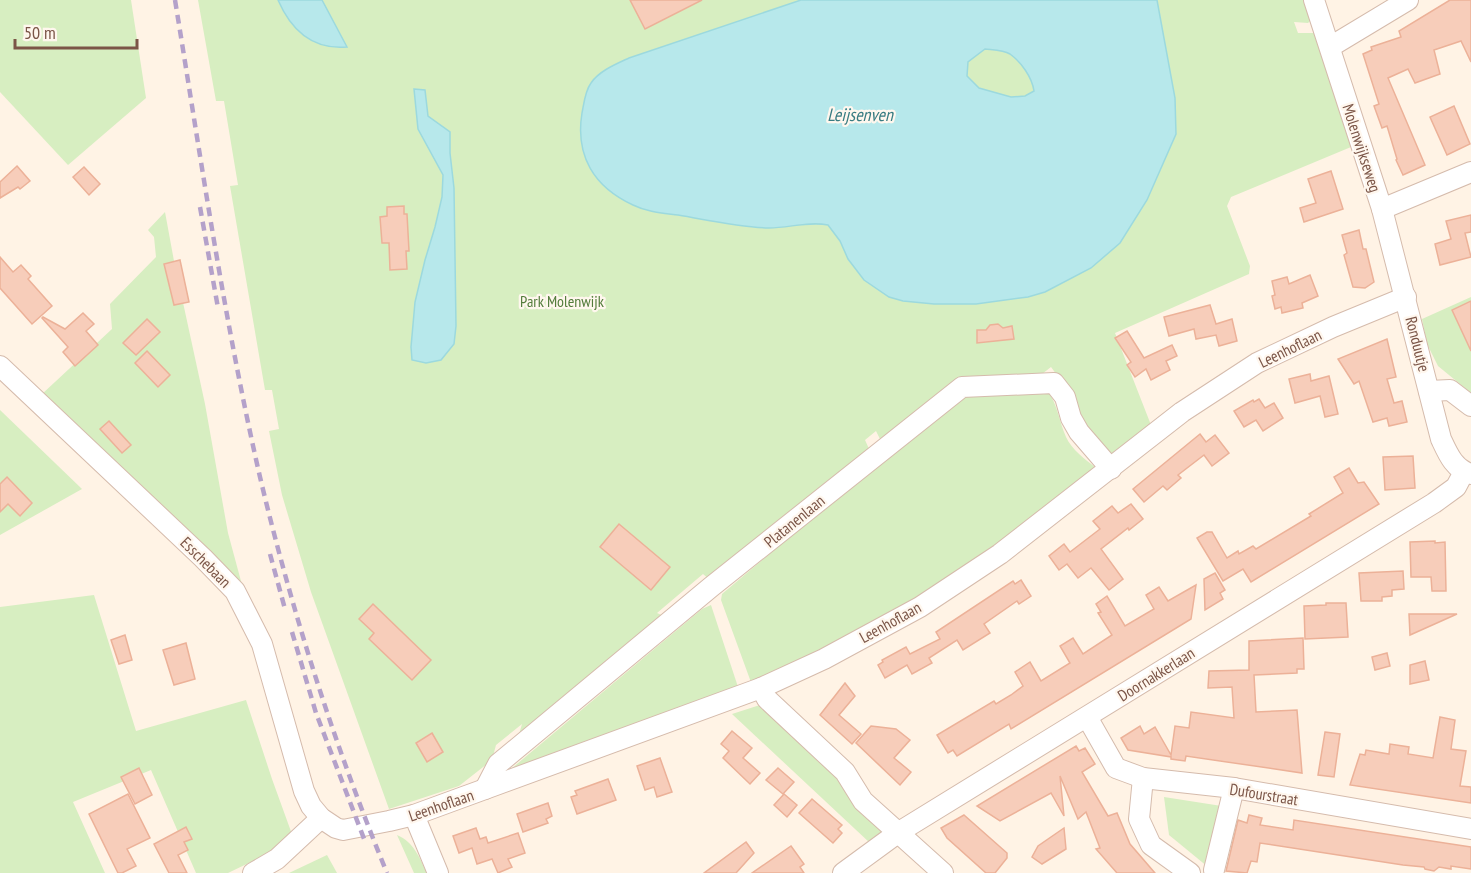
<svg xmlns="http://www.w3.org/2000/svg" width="1471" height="873" font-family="'PT Sans Narrow',sans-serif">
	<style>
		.green { fill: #d7eec1 }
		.water { fill: #b7e8eb; stroke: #9cd9de; stroke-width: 1.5; fill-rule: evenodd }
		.building { fill: #f7cdba; stroke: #ecb198; stroke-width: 1.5 }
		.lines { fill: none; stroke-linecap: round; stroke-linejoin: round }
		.minor-casing { stroke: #d5bbac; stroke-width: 22 }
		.minor { stroke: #fff; stroke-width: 20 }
		.rail { stroke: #b4a1ca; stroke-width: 4.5; stroke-dasharray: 9 6; stroke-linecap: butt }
		.labels { text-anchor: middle; stroke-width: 4.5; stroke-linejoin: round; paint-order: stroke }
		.street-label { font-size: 16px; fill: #7b5547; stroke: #fff7ee }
		.park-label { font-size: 16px; fill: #537c3b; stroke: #fff7ee }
		.water-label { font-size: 18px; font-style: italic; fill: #387c82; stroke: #fff7ee }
	</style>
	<rect width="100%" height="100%" fill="#fff3e5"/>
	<g class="green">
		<path d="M0,0h131l15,98 -78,67 -68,-73z"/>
		<path d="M198,0h1107l6,20 -3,3 -14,-1 4,11h18l35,114 -120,50 -4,9 23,60 -1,8 -134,59 36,92 -39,29 -18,-15 -10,-10 -13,-35 -20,-27 -9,7 -87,7 -74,60 -5,-10 -11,9 5,11 -159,130 -8,-7 -46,39 11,5 -150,120 4,-14 -26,21 -4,15 -33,26 -70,23 -78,-217 -29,-97 -13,-64 10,-2 -7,-39h-7l-35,-204 8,-1 -14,-84h-8z"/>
		<path d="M165,212l9,49 31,143 23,129 17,63 -204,-201 71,-66 -2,-25 46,-47 -2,-20 -6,-7z"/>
		<path d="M1471,297v96l-33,-27 -11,-22 -5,-25z"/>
		<path d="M1048,391c10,15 11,30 18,46 6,13 19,22 30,31 -57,45 -115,91 -178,130 -53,32 -109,60 -166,87l-31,-85 1,-6 154,-130 88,-70z"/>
		<path d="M0,410l82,79 -82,46z"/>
		<path d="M94,595l42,136 110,-31 26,79 21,58 -5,7 -60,29h-32l-45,-103 -78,32 32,71h-105v-266z"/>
		<path d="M711,605l28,85 -234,84 197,-165z"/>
		<path d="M760,705l103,90 22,36 -15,12 -138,-129z"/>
		<path d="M1164,797l64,10 -20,60 -39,-32z"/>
		<path d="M397,835c17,7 22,22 30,38h-13z"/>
		<path d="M327,855l10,18h-48z"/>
	</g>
	<g class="water">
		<path d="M278,0h44l25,47c-34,3 -56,-17 -69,-47z"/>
		<path d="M801,0h356l18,98 1,36 -29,66 -27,43 -29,25 -46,24 -17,5 -52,7h-42l-31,-3 -14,-4 -25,-17 -16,-21 -8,-18 -12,-16c-20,-4 -39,3 -59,3 -31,-1 -61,-8 -91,-13 -15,-2 -31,-3 -45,-10 -39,-18 -58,-49 -51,-92 2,-10 3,-22 9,-30 8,-12 25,-19 38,-25zM985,49c8,1 18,1 25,5 11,8 22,23 24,37l-9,5 -14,1 -32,-9 -12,-12 1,-14z"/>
		<path d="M414,89l11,1 3,26 22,16v21l4,35 2,138 -2,18 -13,16 -15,3 -14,-3 -1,-13 4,-45 10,-42 10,-33 7,-30 1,-22 -25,-46z"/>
	</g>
	<g class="building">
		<path d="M630,0h72l-57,29z"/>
		<path d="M1450,0h21v62l-10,-21 -27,9 6,24 -25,9 -7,-14 -20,9 37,87 -22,10 -7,-15 1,-1 -10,-33 -5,2 -8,-22 5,-2 -16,-50 9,-4 -1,-3 30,-10 -2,-6z"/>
		<path d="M1454,106l16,38 -23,11 -17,-38z"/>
		<path d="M17,166l13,15 -10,8 -2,-2 -18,11v-16z"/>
		<path d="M84,167l16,17 -11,11 -16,-18z"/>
		<path d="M1331,171l12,38 -39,13 -4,-14 16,-5 -8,-24z"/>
		<path d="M404,206v8h3l2,37h-3l1,18 -17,1 -1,-27h-7l-2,-26 7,-1v-9z"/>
		<path d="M1471,215v17l-6,1 6,24 -31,8 -5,-21 16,-5 -5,-18z"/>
		<path d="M1359,230l4,19h3l8,33 -9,6 -12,-1 -9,-32 3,-2 -5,-18z"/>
		<path d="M0,257l13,15 8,-7 10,11 -3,3 24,27 -20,18 -32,-36z"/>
		<path d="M180,260l9,42 -15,3 -10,-41z"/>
		<path d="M1310,275l8,21 -16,7 1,5 -21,5 -1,-6 -6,2 -3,-13 3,-1 -3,-14 15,-4 2,7z"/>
		<path d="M1471,301v50l-19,-41z"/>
		<path d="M1210,305l6,19 16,-5 5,22 -18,5 -3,-11 -20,4 -2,-10 -25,7 -5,-19z"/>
		<path d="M83,313l11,11 -8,7 12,14 -23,21 -12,-14 5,-5 -26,-29 1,-1 22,12z"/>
		<path d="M147,319l13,13 -24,23 -13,-12z"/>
		<path d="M998,324l5,4 9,-2 2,13 -37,4v-13h9l4,-5z"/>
		<path d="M1127,331l17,27 28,-13 5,11 -11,5 4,9 -19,10 -5,-11 -11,8 -8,-12 4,-3 -16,-24z"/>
		<path d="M1387,339l9,38 -9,2 7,24 8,-2 5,21 -18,4 -2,-8 -14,4 -14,-41 -5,3 -16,-25z"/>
		<path d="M147,351l23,24 -12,12 -23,-24z"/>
		<path d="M1310,374l1,7 18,-5 9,38 -13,3 -5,-21 -25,7 -6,-24z"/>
		<path d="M1259,399l6,9 9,-5 9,15 -20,13 -7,-11 -12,7 -10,-16 19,-11 1,2z"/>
		<path d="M109,421l22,24 -9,8 -22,-24z"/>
		<path d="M1200,434l6,8 9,-7 14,18 -17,13 -8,-11 -26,20 3,3 -14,12 -4,-4 -19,16 -11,-13z"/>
		<path d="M1413,456l2,32 -30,2 -2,-33z"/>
		<path d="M1349,468l9,15 6,-1 15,22 -128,78 -8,-13 -20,12 -26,-43 10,-6h5l15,26 11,-7 1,3 14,-8 3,3 55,-33 -2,-2 34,-21 -9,-16z"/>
		<path d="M7,477l25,26 -12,13 -12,-12 -8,8v-28z"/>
		<path d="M1131,504l12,15 -14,11 -1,-2 -27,21 22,30 -14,11 -18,-22 -13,10 -11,-14 -8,6 -10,-14 15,-12 6,8 30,-23 -7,-8 19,-15 6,7z"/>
		<path d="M619,524l51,43 -19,23 -51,-43z"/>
		<path d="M1435,541v2l10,-1 1,49h-14l-1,-14h-20l-1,-35z"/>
		<path d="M1403,571l1,18 -12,1v6l-10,1v4h-21l-2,-28z"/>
		<path d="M1215,573l10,17 -5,3 3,6 -18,11 -1,-31z"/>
		<path d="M1021,580l10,16 -12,8 -2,-3 -33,23 6,9 -27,17 -6,-10 -28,18 3,5 -20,11 -5,-9 -22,13 -7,-13 5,-3 -1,-2 24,-13 4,7 30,-15 -4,-7 77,-51 2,3z"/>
		<path d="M1196,585l-5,34 -180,110 -2,-5 -52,32 -4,-6 -5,3 -11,-18 57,-34 2,3 15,-9 12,-9 -8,-14 15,-10 11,19 29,-18 -10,-17 13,-8 10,16 29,-19 -14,-22 3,-1 -5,-8 11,-8 18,30 29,-17 -8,-14 13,-8 9,14z"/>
		<path d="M1326,603h20l2,34 -43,2 -1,-33 22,-1z"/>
		<path d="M373,604l58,56 -19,20 -43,-41 5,-6 -15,-14z"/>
		<path d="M1409,614h48l-47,21z"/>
		<path d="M125,635l7,25 -13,4 -8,-24z"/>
		<path d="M1303,638l1,31h-7v4l-43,2 2,37 41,-2 5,63 -116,-17 -1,5 -14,-2v-2l-43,-7 -7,-12 19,-12 4,8 11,-7 16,28 4,-29 14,2 2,-16 43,6 -2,-31 -24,1 1,-17 40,-1v-29z"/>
		<path d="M186,643l9,36 -21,6 -11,-35z"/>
		<path d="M1387,653l3,13 -15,4 -3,-13z"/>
		<path d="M1425,661l4,19 -19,4v-19z"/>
		<path d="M845,683l10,13 -16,19 22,19 -9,10 -32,-29z"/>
		<path d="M1440,717l15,3 -4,29 15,2 -6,35 11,1v16l-121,-18 10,-31 5,1 1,-5 23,4 1,-10 19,3 -1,7 25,4z"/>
		<path d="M871,726l25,3 14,11 -16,18 17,14 -11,13 -44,-42z"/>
		<path d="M732,731l20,17 -9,10 17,15 -10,11 -27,-26 6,-7 -8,-7z"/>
		<path d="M1325,732l15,2 -6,43 -16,-2z"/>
		<path d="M432,733l11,19 -16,10 -11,-19z"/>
		<path d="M1076,746l3,5 6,-3 10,16 -13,8 26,44 9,-3 13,31 25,29h-38l-21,-24 4,-1 -14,-36 -8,7 -18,-43 4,40 -13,-23 -51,28 -23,-15z"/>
		<path d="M660,758l12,34 -15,5 -3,-10 -9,3 -8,-24z"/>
		<path d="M139,768l13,27 -17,9 -14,-27z"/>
		<path d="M778,768l16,14 -11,12 -17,-14z"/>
		<path d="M608,779l8,21 -39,14 -6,-17 6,-2 -2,-4z"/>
		<path d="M128,794l22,44 -23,11 9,17 -14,7h-4l-29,-59z"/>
		<path d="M784,794l13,11 -10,12 -13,-12z"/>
		<path d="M812,799l30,26 -4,4 4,4 -9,10 -34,-30z"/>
		<path d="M548,803l4,13 -6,3 2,4 -25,9 -6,-18z"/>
		<path d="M964,815l43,38v5l-12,15h-9l-39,-35 -6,-10z"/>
		<path d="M1249,815l13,3 -2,7 33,5 1,-10 177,27v22l-20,-3v3l-12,-2 -5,4 -9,-2 -1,-2 -21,-2 -143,-22 -3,19 -6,-1 -4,12 -21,-2 12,-51 9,3z"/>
		<path d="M186,827l6,12 -8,3 4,8 -10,5 9,18h-18l-15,-29z"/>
		<path d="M476,828l4,11 6,-2 2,6 30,-10 7,20 -17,6 4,8 -14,6 -6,-14 -15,5 -5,-16 -13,5 -6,-17z"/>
		<path d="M1064,828l2,21 -24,15 -10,-7 6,-11z"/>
		<path d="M746,842l8,11 -18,20h-32z"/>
		<path d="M791,846l13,18 -4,3 4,6h-52z"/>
	</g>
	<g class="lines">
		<defs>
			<g id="minor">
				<path d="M1314,0l68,209 59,230c7,15 13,30 30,35"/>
				<path d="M1330,47l78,-47"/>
				<path d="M1382,209l89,-37"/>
				<path d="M0,366l203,192 32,33 27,53 42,147 7,15 10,12 15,10 7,2 46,-9 25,-6 347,-127 63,-29 96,-52 80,-53 182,-142 75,-49 76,-36 73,-30"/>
				<path d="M1429,391l21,-1 21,16"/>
				<path d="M761,688l6,11 78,73 18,29 80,72"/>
				<path d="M1087,717l29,51 27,10 91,10 237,41"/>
				<path d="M1143,778l-4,41 12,26 39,28"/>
				<path d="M485,789l13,-25 213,-177 251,-200 92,-4 11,14 6,21 8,14 32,37"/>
				<path d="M414,815l24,58"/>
				<path d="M1214,870l20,-82"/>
				<path d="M253,873l24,-14 44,-41"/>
				<path d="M843,873l56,-41 535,-329 22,-16 8,-15"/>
			</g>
		</defs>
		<use href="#minor" class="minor-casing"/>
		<use href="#minor" class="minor"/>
		<g class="rail">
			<path d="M175,0c26,159 49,320 85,477 32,135 74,267 127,396"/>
			<path d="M200,207l18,101"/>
			<path d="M270,554l15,55"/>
			<path d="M292,632l24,81 50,131"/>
		</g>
	</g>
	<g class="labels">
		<g class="street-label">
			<text transform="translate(1362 148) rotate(72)" y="6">Molenwijkseweg</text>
			<text transform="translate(1418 344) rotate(76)" y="6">Ronduutje</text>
			<text transform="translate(1290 348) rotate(-26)" y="6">Leenhoflaan</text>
			<text transform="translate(794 521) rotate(-39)" y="6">Platanenlaan</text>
			<text transform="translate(206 562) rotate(45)" y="6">Esschebaan</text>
			<text transform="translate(890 622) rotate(-29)" y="6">Leenhoflaan</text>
			<text transform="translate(1156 674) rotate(-32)" y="6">Doornakkerlaan</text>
			<text transform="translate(1264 794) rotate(9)" y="6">Dufourstraat</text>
			<text transform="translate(441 805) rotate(-19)" y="6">Leenhoflaan</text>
		</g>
		<g class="park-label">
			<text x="562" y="307">Park Molenwijk</text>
		</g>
		<g class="water-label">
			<text x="860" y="121">Leijsenven</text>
		</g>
	</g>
	<path d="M15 39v9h122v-9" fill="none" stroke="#7b5547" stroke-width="3"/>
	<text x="24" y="39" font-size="18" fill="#7b5547" stroke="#fff7ee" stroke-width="4.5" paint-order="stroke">50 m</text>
</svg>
